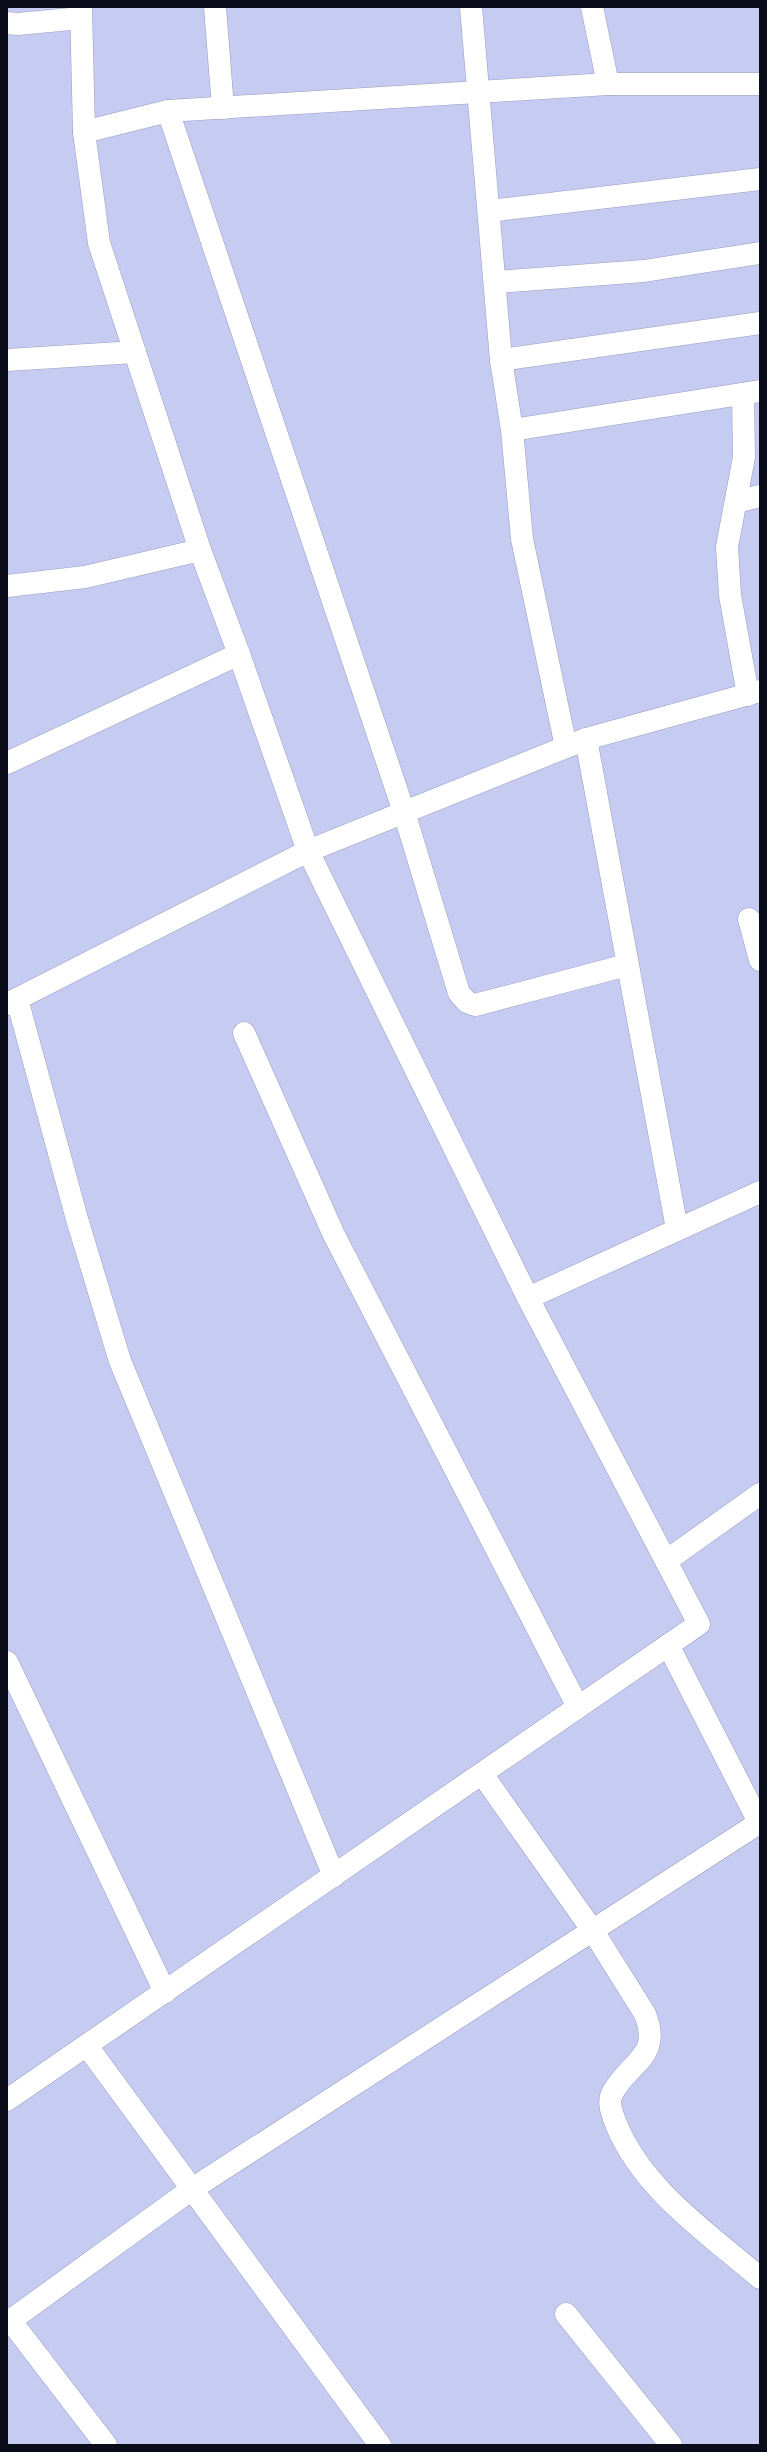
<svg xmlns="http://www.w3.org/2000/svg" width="767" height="2452" font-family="Overpass,sans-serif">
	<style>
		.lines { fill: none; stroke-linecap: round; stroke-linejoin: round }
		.minor-casing { stroke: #989dc0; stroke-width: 23 }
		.minor { stroke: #fff; stroke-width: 22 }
	</style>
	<rect width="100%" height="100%" fill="#c6cbf1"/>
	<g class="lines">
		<defs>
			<g id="minor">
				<path d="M215,7l8,101"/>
				<path d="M471,7l30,353 11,70 10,109 44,208"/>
				<path d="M592,7l16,77"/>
				<path d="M7,23l11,1 63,-6"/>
				<path d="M168,111l236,701 55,181 8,9 8,3 152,-40"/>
				<path d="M84,132l84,-21 440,-27h152"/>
				<path d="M489,211l271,-32"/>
				<path d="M496,282l148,-11 116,-18"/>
				<path d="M7,360l128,-8"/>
				<path d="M501,360l259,-37"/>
				<path d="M743,394l1,63 -17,90 3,48 18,100"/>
				<path d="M512,430l248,-39"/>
				<path d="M736,502l24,-6"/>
				<path d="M7,586l78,-9 115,-27"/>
				<path d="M586,739l91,490"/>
				<path d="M7,763l232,-109"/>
				<path d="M749,919l11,41"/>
				<path d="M17,999l60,220 43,142 214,515"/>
				<path d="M7,1004l301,-153 278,-112 174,-48"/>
				<path d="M244,1033l90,202 244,472"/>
				<path d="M528,1298l232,-106"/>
				<path d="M666,1561l94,-67"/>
				<path d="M668,1645l92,179"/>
				<path d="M7,1662l158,330"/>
				<path d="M482,1774l111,157 52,83c17,43 -15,47 -32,78 -6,10 -1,21 3,32 27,66 92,109 144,154"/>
				<path d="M87,2046l293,399"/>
				<path d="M7,2100l692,-476 -171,-326 -220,-447 -69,-197 -39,-104 -101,-307 -15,-111 -3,-125"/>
				<path d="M566,2314l105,131"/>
				<path d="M10,2320l96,125"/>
				<path d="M7,2323l185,-134 567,-366"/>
			</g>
		</defs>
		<use href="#minor" class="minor-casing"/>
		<use href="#minor" class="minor"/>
	</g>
	<rect width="767" height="2452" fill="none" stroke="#0b0c19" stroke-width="16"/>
</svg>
